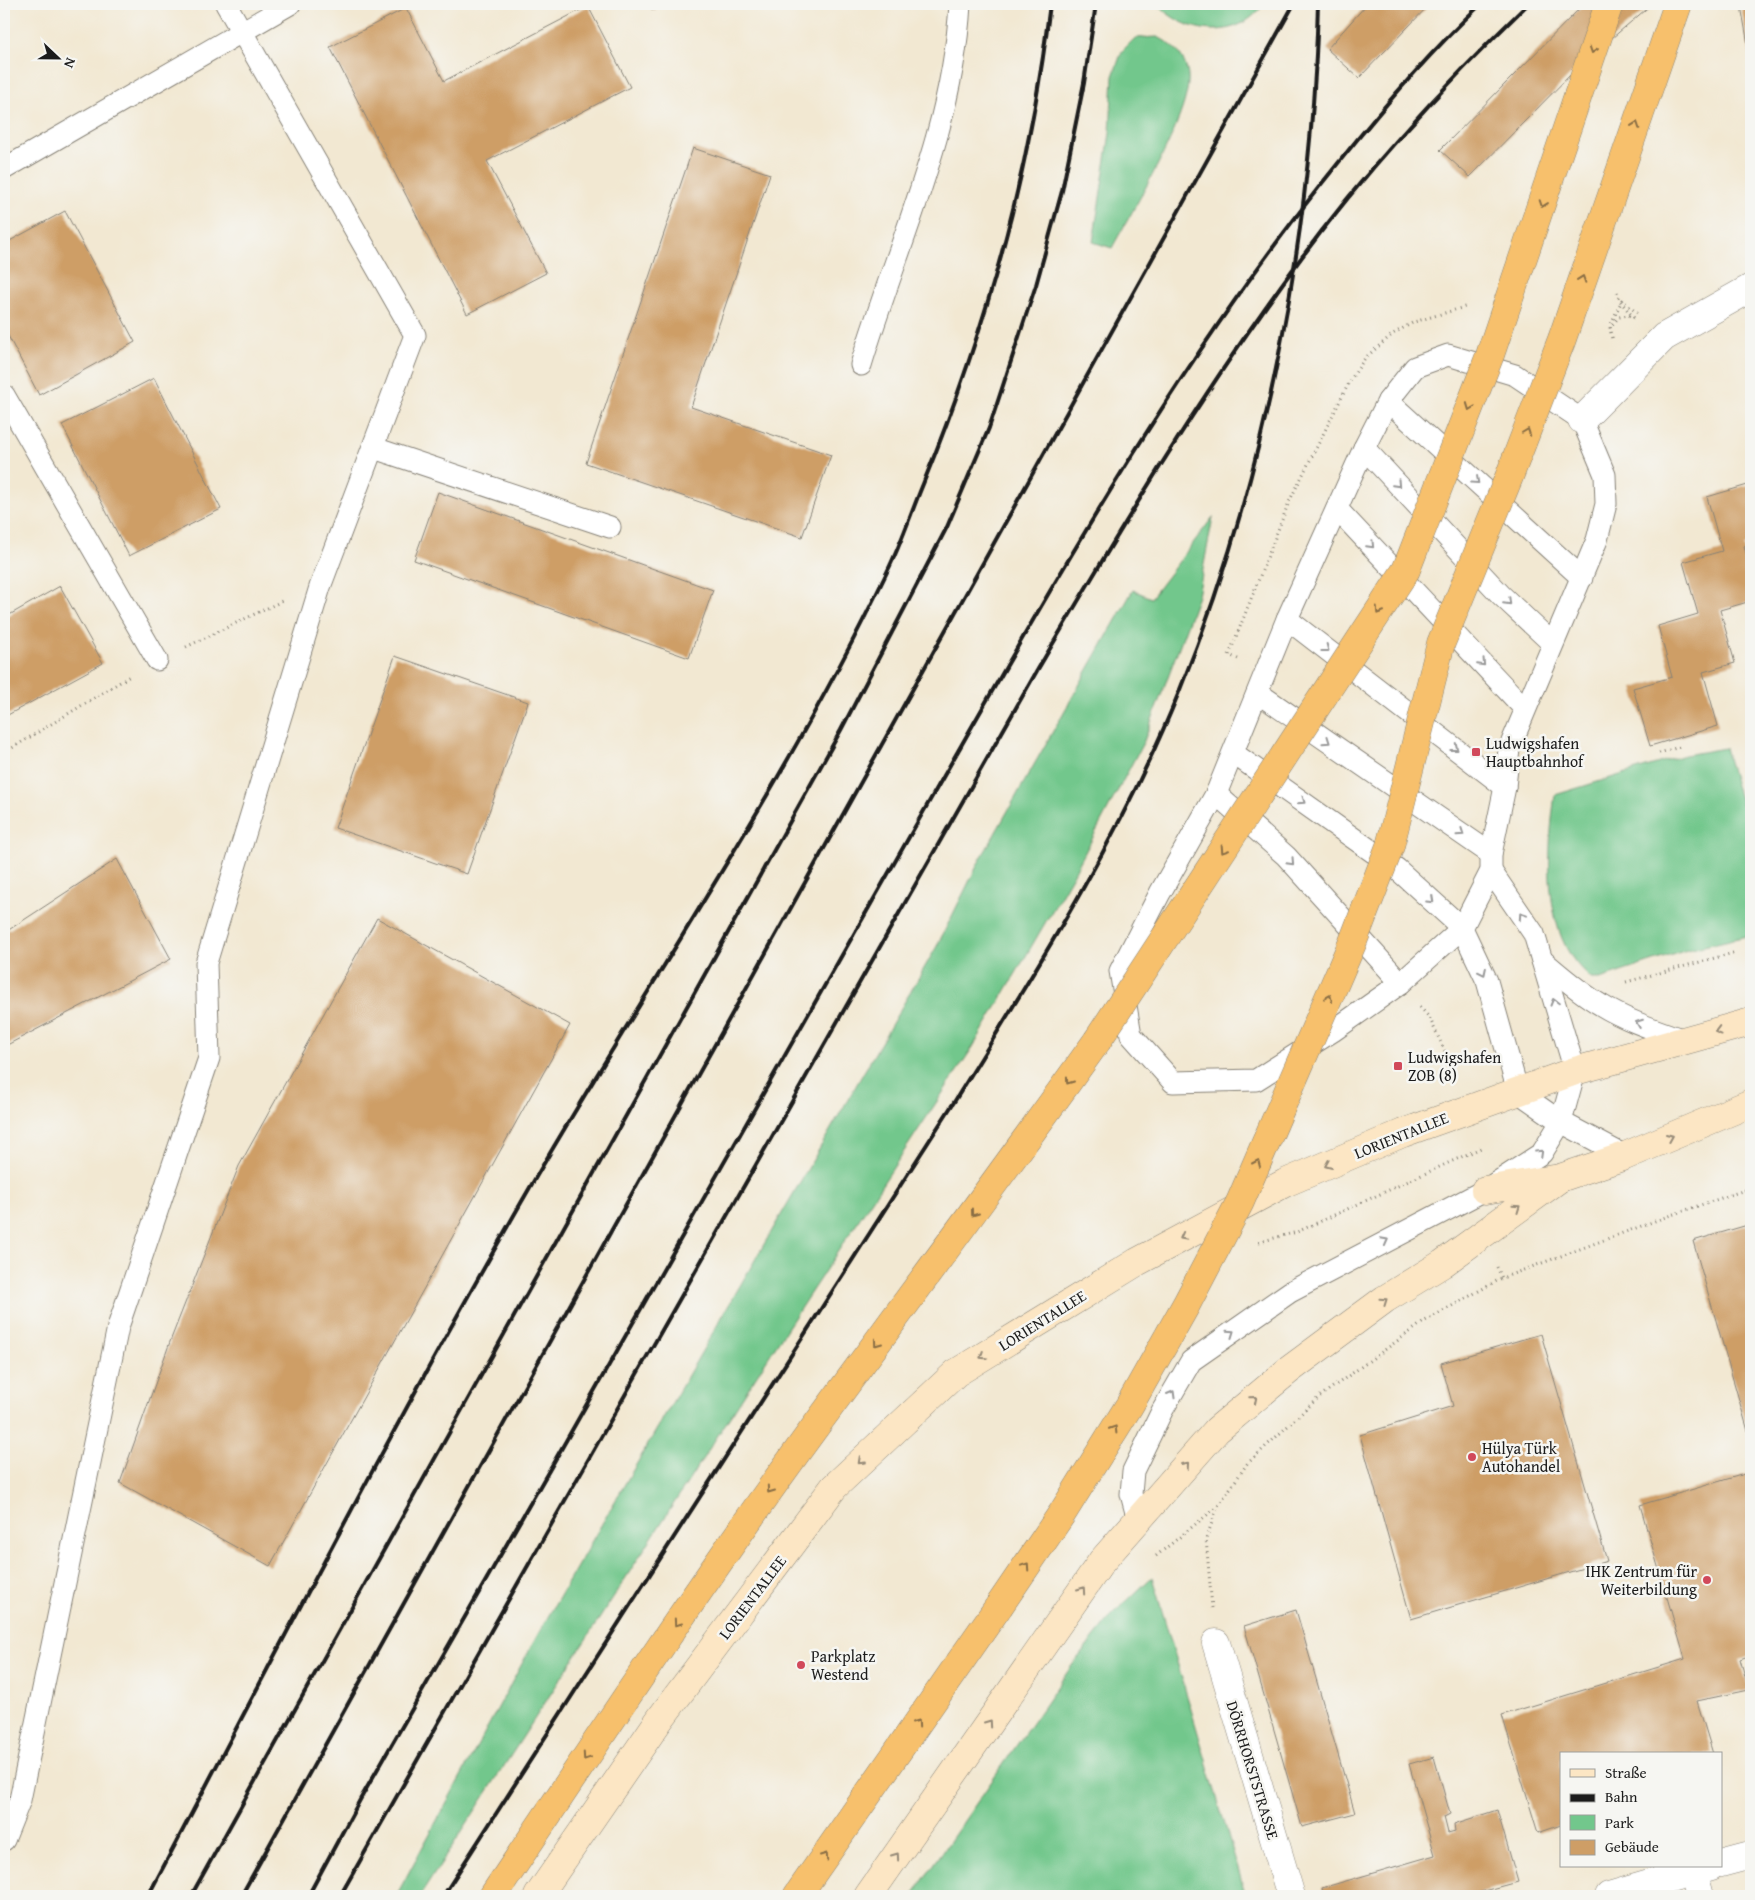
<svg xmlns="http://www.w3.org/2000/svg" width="1755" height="1900" font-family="'Gentium Book Plus',serif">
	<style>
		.green { fill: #72c78c; stroke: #477254 }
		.building { fill: #ce9e66 }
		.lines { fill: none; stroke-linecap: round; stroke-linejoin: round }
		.lane-casing { stroke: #878277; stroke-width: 23 }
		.street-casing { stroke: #878277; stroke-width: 29 }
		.secondary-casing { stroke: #878277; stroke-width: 29 }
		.highway-casing { stroke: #878277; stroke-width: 29 }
		.path { stroke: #878277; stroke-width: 3; stroke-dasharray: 1 4; stroke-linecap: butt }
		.lane { stroke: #fff; stroke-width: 21 }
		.street { stroke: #fff; stroke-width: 28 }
		.secondary { stroke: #fce6c4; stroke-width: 28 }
		.highway { stroke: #f7c06c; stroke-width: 28 }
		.rail { stroke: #1c1c1c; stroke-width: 4 }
		.highway-bridge-casing { stroke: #878277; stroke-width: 29; stroke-linecap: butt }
		.path-bridge { stroke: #878277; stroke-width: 3; stroke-dasharray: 1 4; stroke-linecap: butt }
		.highway-bridge { stroke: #f7c06c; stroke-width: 28 }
		.oneway { stroke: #8a6e44 }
		.oneway2 { stroke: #999 }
		.oneway3 { stroke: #978b78 }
		.poi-dot { fill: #d1495b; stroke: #f6f6f2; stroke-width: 2 }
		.labels { text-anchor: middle; stroke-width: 5; stroke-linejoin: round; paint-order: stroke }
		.poi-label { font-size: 16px; fill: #1c1c1c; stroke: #f6f6f2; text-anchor: start }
		.street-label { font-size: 16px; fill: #1c1c1c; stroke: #f6f6f2 }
	</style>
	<rect width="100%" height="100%" fill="#f6f6f2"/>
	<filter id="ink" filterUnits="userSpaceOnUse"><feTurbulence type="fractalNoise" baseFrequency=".02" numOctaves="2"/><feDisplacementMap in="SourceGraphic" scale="10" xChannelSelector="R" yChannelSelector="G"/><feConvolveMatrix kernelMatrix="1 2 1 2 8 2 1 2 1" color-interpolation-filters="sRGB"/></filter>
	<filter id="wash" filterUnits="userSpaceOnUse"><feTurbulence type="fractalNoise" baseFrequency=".0096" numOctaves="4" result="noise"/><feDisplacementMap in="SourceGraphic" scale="20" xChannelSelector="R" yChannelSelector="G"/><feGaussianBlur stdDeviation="1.12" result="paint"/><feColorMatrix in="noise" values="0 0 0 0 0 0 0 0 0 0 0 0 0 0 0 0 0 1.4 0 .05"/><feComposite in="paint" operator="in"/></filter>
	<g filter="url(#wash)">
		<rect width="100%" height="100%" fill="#f2e8d2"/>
		<g class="green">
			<path d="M1157,4h107c-27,38 -78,31 -107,0z"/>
			<path d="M1158,37c15,8 24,15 29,33 11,35 -57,144 -75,178l-19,-6 17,-109 3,-57 9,-25 13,-13z"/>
			<path d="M1213,517l-15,79 -54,145 -71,134 -100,172 -185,280 -368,569h-24l142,-262 399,-688 43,-86 153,-270 18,8z"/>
			<path d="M1725,748l26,88v99l-64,15 -87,29h-9c-7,-7 -15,-15 -20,-23 -28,-44 -23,-112 -16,-161l130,-40z"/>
			<path d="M1152,1577l94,319h-334l161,-232 40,-50z"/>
		</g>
		<g id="blocks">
			<g class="building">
				<path d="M637,4h20l-2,6z"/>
				<path d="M1367,4h63l-71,74 -32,-29z"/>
				<path d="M1584,4h68l-74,63 -108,110 -30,-27z"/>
				<path d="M1743,4h8v57l-10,-55z"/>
				<path d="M588,6l42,81 -143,74 59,112 -79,41 -137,-267 76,-39 38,73z"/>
				<path d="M693,148l77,26 -79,233 140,48 -29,82 -216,-74z"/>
				<path d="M65,211l70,131 -96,53 -35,-67v-84z"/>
				<path d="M154,378l67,131 -92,47 -67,-131z"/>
				<path d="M1751,484v60l-7,2 7,24v31l-31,9 15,53 -32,9 15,54 -68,20 -17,-58 39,-11 -14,-51 40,-12 -15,-52 39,-11 -15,-54z"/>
				<path d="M438,492l275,98 -24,68 -275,-98z"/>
				<path d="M60,586l43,77 -99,54v-99z"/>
				<path d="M395,656l133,46 -61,172 -132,-46z"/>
				<path d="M117,859l54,100 -164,86 -3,-5v-107z"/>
				<path d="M377,918l193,107 -300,541 -150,-83 51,-144 68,-173z"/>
				<path d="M1751,1224v206l-3,1 -55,-190z"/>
				<path d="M1541,1334l66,227 -196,58 -51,-184 93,-29 -12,-43z"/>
				<path d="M1751,1472v183l-11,4 9,31 -52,11 16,53h-152v71l-23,8 -36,-118 183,-56 -45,-154z"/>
				<path d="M1296,1610l59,203 -53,14 -58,-201z"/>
				<path d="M1434,1757l16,57 -6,3 4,16 7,-2 -1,-7 43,-14 21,72 -52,14h-142l-2,-8 113,-33 -26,-91z"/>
			</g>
		</g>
	</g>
	<g filter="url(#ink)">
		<use href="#blocks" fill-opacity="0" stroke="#878277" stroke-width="1"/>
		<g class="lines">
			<defs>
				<g id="lane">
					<path d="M4,169l286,-165"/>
					<path d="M1448,355l67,20 67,45 23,55 1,29 -9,36 -88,209 -4,38 -14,67v17l-29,57 -61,55 -68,48 -77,49 -83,2 -42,-47 -11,-64 40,-78 56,-99 71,-175 77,-171 24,-47 27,-34z"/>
					<path d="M861,365c36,-119 92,-235 99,-361"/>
					<path d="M4,395l153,265"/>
					<path d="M1388,401l194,177"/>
					<path d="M374,448l236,79"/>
					<path d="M1364,448l137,147 51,48"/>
					<path d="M1337,509l188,200"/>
					<path d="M1287,619l218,168"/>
					<path d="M1258,693l233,161"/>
					<path d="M1233,753l164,116 65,59 25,53 31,111 43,30 64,34"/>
					<path d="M1216,794l70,62 115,127"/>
					<path d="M1542,960c19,16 38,33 59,45 26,16 55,25 83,35"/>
					<path d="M1138,1520l-7,-26 2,-23 29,-60 29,-50 99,-69 195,-102 57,-37 19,-31 14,-51 -41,-137 -43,-63"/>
					<path d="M4,1840l16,-40 98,-473 91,-269 -3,-95 114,-376 95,-252 -189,-331"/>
				</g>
				<g id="street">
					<path d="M1582,420l82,-83 87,-49"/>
					<path d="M1216,1643l75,253"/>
					<path d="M1721,1863l30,-8"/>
					<path d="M1693,1871l7,25"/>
					<path d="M1609,1896l102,-30"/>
				</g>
				<g id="secondary">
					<path d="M1485,1190l75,-12 65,-22 126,-53"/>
					<path d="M538,1896l122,-177 174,-232 122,-114 181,-111 148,-79 118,-50 172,-62 176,-49"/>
					<path d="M868,1896l234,-335 115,-131 72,-60 96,-71 57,-35 118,-86"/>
				</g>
				<g id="highway">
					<path d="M493,1896c101,-150 200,-301 306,-447 99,-136 200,-271 298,-408"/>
					<path d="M797,1896l202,-290"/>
				</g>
			</defs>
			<use href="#lane" class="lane-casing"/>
			<use href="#street" class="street-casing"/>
			<use href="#secondary" class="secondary-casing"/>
			<use href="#highway" class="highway-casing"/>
			<g class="path">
				<path d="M1612,338l-2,-12 12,-26 15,13"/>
				<path d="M1612,338l-2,-11 9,-10 9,-2 6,3"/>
				<path d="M186,647l96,-46"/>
				<path d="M1238,659l-9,-4 60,-153 62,-123 14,-21 28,-24 21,-12 54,-16"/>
				<path d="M4,753l126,-77"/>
				<path d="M1659,753l24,-7"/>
				<path d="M1626,982l111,-30"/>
				<path d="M1420,1007l9,10 28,60"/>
				<path d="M1259,1242l38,-10 184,-84"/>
				<path d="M1497,1267l5,11"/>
				<path d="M1156,1556l61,-49"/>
				<path d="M1212,1608l-6,-69 12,-33 29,-42 72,-67 106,-76 77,-43 169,-63 80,-27"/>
			</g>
			<use href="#lane" class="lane"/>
			<use href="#street" class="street"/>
			<use href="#secondary" class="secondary"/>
			<use href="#highway" class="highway"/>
			<g class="rail">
				<path d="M148,1896c127,-240 251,-483 388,-719 117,-201 250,-394 351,-605 14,-28 24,-59 36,-88 63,-154 108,-315 127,-480"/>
				<path d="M191,1896l650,-1166 106,-203 42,-99 47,-143 26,-94 22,-108 12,-79"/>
				<path d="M241,1896l1053,-1892"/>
				<path d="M308,1896l53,-98c189,-326 373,-655 560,-982 128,-225 254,-452 418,-654 44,-55 91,-110 142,-158"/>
				<path d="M340,1896l698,-1227c81,-138 163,-275 258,-404 69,-94 148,-180 232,-261"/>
				<path d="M443,1896l513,-797c81,-131 165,-263 223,-407 87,-213 133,-458 139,-688"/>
			</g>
			<defs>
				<g id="highway-bridge">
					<path d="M1097,1041l309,-471 84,-215 119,-351"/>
					<path d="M999,1606l64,-94 66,-106 57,-101 54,-103 112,-258 38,-98 51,-203 68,-166 53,-138 116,-335"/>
				</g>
			</defs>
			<use href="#highway-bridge" class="highway-bridge-casing"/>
			<path class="path-bridge" d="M1617,292l3,9 14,17"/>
			<use href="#highway-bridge" class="highway-bridge"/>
		</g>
		<defs><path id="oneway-chevron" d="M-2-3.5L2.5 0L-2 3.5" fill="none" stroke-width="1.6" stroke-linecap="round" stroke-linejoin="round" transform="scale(1.25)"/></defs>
		<g class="oneway">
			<use href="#oneway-chevron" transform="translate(1593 50) rotate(109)"/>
			<use href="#oneway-chevron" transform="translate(1636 125) rotate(-71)"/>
			<use href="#oneway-chevron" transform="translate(1543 204) rotate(109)"/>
			<use href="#oneway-chevron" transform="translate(1582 279) rotate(-71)"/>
			<use href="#oneway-chevron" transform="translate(1470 407) rotate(111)"/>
			<use href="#oneway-chevron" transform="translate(1527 432) rotate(-69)"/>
			<use href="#oneway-chevron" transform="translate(1379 611) rotate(123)"/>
			<use href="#oneway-chevron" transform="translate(1224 850) rotate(123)"/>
			<use href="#oneway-chevron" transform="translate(1329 998) rotate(-67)"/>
			<use href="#oneway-chevron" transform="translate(1069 1081) rotate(126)"/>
			<use href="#oneway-chevron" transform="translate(1257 1163) rotate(-66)"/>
			<use href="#oneway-chevron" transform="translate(974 1213) rotate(126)"/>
			<use href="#oneway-chevron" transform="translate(877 1343) rotate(126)"/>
			<use href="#oneway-chevron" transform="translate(1114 1429) rotate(-58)"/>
			<use href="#oneway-chevron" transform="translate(770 1490) rotate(125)"/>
			<use href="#oneway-chevron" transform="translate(1026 1566) rotate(-56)"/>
			<use href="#oneway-chevron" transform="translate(677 1623) rotate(125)"/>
			<use href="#oneway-chevron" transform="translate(917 1723) rotate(-55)"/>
			<use href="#oneway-chevron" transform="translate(586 1757) rotate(124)"/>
			<use href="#oneway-chevron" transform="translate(825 1856) rotate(-55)"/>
		</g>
		<g class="oneway2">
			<use href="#oneway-chevron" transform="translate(1476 481) rotate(42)"/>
			<use href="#oneway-chevron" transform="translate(1397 484) rotate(47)"/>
			<use href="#oneway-chevron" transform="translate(1371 545) rotate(46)"/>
			<use href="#oneway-chevron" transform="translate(1508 602) rotate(45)"/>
			<use href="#oneway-chevron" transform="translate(1326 649) rotate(37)"/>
			<use href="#oneway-chevron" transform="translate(1482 663) rotate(47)"/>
			<use href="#oneway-chevron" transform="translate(1327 741) rotate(35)"/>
			<use href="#oneway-chevron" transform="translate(1455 748) rotate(38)"/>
			<use href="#oneway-chevron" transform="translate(1302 801) rotate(35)"/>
			<use href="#oneway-chevron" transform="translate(1461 833) rotate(34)"/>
			<use href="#oneway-chevron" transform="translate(1291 862) rotate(47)"/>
			<use href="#oneway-chevron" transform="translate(1431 900) rotate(43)"/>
			<use href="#oneway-chevron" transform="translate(1522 916) rotate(-124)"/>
			<use href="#oneway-chevron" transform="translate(1483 972) rotate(64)"/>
			<use href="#oneway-chevron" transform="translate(1554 1002) rotate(-106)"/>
			<use href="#oneway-chevron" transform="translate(1639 1023) rotate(-159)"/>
			<use href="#oneway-chevron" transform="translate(1540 1153) rotate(-44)"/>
			<use href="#oneway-chevron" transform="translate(1385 1241) rotate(-28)"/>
			<use href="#oneway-chevron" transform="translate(1231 1333) rotate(-35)"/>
			<use href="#oneway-chevron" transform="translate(1172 1394) rotate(-60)"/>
		</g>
		<g class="oneway3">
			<use href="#oneway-chevron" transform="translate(1718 1031) rotate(165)"/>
			<use href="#oneway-chevron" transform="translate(1670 1137) rotate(-23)"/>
			<use href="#oneway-chevron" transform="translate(1328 1165) rotate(157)"/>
			<use href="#oneway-chevron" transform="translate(1517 1208) rotate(-35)"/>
			<use href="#oneway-chevron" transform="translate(1183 1237) rotate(152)"/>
			<use href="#oneway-chevron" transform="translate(1384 1301) rotate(-35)"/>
			<use href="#oneway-chevron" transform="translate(983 1356) rotate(148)"/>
			<use href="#oneway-chevron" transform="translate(1254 1399) rotate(-40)"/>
			<use href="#oneway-chevron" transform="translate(861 1461) rotate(137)"/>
			<use href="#oneway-chevron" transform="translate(1186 1465) rotate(-49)"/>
			<use href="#oneway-chevron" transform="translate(1082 1590) rotate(-55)"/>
			<use href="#oneway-chevron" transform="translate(989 1723) rotate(-55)"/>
			<use href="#oneway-chevron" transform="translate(896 1856) rotate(-55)"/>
		</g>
	</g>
	<g class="poi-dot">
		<rect x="1471" y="747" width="10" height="10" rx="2.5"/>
		<rect x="1393" y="1061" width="10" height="10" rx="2.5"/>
		<circle cx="1472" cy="1457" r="5"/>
		<circle cx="1707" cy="1580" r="5"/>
		<circle cx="801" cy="1665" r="5"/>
	</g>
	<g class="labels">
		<g class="poi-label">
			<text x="1486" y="749">Ludwigshafen<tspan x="1486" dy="18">Hauptbahnhof</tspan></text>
			<text x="1408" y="1063">Ludwigshafen<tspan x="1408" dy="18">ZOB (8)</tspan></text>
			<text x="1482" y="1454">Hülya Türk<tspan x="1482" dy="18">Autohandel</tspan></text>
			<text x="1697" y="1577" text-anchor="end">IHK Zentrum für<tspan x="1697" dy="18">Weiterbildung</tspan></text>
			<text x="811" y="1662">Parkplatz<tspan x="811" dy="18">Westend</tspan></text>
		</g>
		<g class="street-label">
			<text transform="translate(1401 1135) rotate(-22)" y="6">LORIENTALLEE</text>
			<text transform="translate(1042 1320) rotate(-32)" y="6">LORIENTALLEE</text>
			<text transform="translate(752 1597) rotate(-53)" y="6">LORIENTALLEE</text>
			<text transform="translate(1253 1770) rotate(73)" y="6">DÖRRHORSTSTRASSE</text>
		</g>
	</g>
	<rect width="1755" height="1900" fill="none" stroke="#f6f6f2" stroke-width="20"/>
	<rect x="1560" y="1752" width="162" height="115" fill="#f6f6f2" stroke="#9f9f9c"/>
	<rect x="1570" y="1769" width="25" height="8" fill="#fce6c4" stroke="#9f9f9c"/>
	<text x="1605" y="1778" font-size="15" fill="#1c1c1c">Straße</text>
	<rect x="1570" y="1794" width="25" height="8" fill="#1c1c1c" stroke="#9f9f9c"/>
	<text x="1605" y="1802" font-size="15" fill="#1c1c1c">Bahn</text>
	<rect x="1570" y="1815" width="25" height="15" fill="#72c78c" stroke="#9f9f9c"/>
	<text x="1605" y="1828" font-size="15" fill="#1c1c1c">Park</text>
	<rect x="1570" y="1840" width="25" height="15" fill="#ce9e66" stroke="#9f9f9c"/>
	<text x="1605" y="1852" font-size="15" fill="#1c1c1c">Gebäude</text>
	<g transform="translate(58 58) rotate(112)" stroke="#f6f6f2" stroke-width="4" paint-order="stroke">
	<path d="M0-4L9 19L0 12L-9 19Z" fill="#1c1c1c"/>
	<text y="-8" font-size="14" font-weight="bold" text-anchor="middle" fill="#1c1c1c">N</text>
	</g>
</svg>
